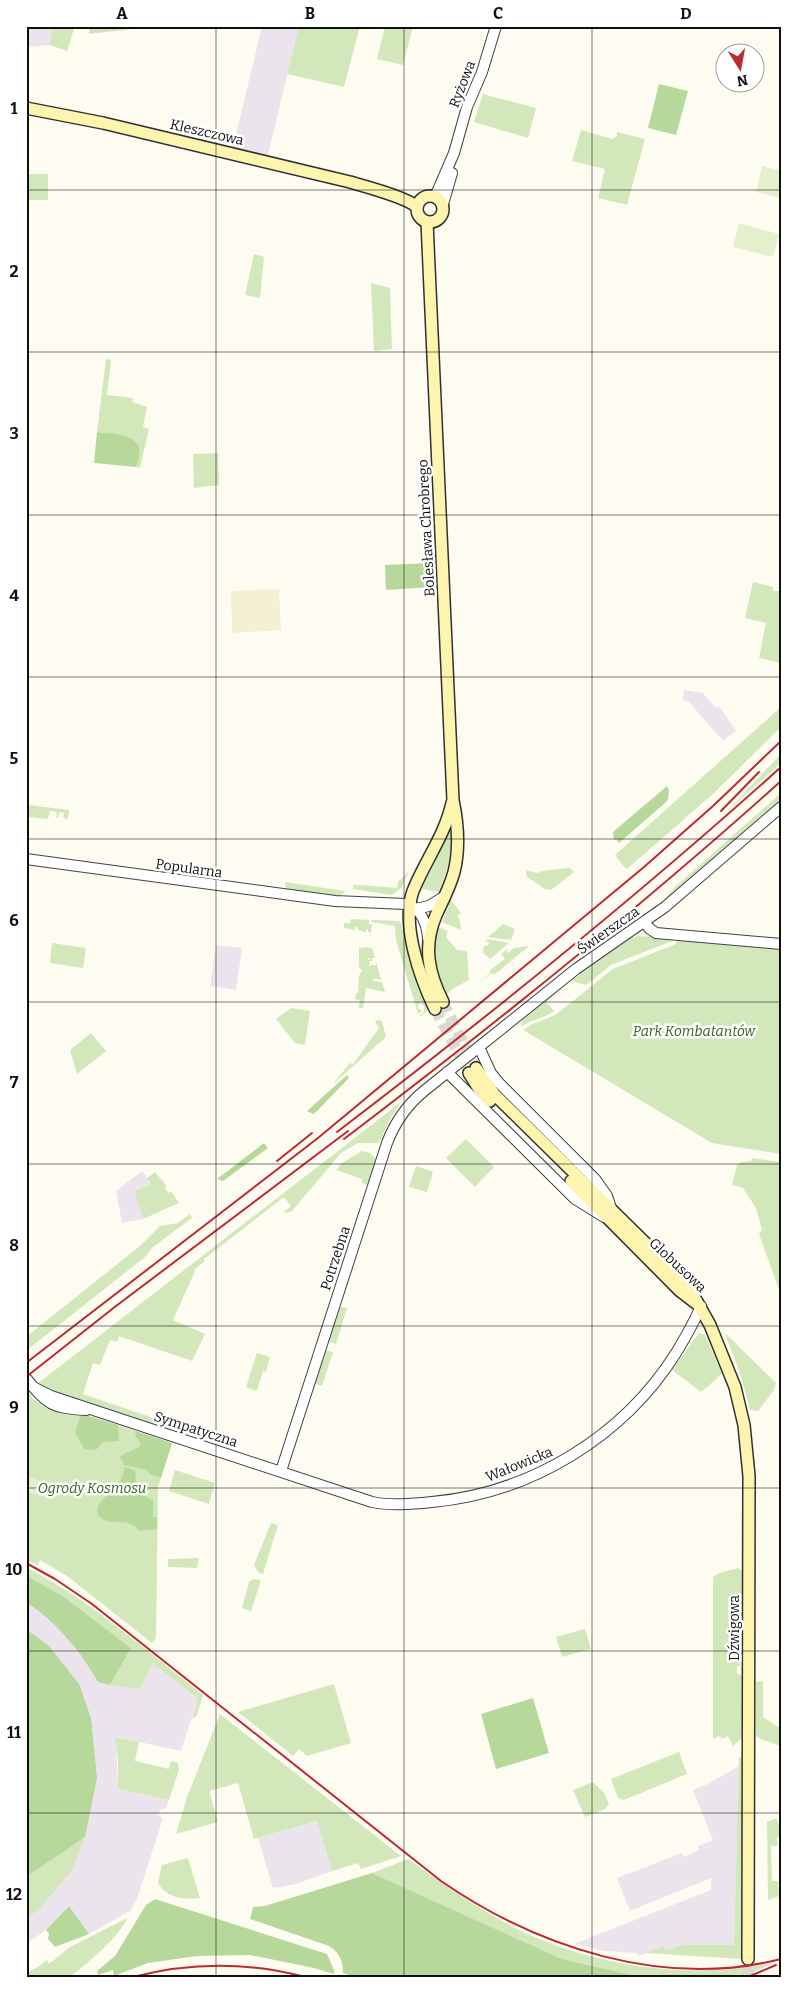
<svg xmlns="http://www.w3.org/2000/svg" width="807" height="2003" font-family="Bitter,serif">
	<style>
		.industrial { fill: #ece4ed }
		.farmland { fill: #f4f1d2 }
		.green { fill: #d2e8bb }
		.forest { fill: #b7d89b }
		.cemetery { fill: #d6e0c2 }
		.pitch { fill: #e4f0cd }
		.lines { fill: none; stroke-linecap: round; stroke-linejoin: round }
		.secondary-tunnel { stroke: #dad8cf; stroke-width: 11; stroke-dasharray: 11 5.5; stroke-linecap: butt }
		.tertiary-casing { stroke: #424242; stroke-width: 12 }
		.secondary-casing { stroke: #313131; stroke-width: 14 }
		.tertiary { stroke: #fff; stroke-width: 10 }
		.secondary { stroke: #fcf4af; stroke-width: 11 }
		.rail { stroke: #bb2b31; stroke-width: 2 }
		.grid { fill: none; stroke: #0f0f0f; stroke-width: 1; stroke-opacity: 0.55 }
		.labels { text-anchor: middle; stroke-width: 5; stroke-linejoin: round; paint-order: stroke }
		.street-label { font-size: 14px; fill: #0f0f0f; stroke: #fff }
		.park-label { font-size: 14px; font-style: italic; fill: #2f6521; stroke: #fff }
		.neatline { fill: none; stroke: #0f0f0f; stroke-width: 2 }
		.grid-label { font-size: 16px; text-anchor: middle; font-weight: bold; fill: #0f0f0f }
	</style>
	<rect width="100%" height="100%" fill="#fefcf1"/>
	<g class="industrial">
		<path d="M26,26h26l-2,19 -24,2z"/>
		<path d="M262,26h37l-31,129 -35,-8z"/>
		<path d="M684,690l19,3 13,15 3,-2 17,25 -13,10 -34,-39 -6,-2z"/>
		<path d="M216,945l26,3 -6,42 -26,-4z"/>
		<path d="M142,1171l9,13 -17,7 9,28 -21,4 -6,-32z"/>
		<path d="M26,1602l35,28 27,35 10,17 42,7 12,-26 46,36 -17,52 -65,-14 2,52 51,11 -3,8 -6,2 -1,6 4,2 -26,81 -7,12 -41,23 -20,-28 -23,24 -20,14z"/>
		<path d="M739,1766l-5,179h-53l-15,7 -3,-6 -24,10 -2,-3 -33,-2 -30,-7 137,-54v-12l-81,33 -13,-33 65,-25 2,4 15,-7 -1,-4 15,-6 -20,-50 15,-6z"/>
		<path d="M317,1821l15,50 -36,13 -23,4 -15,-50z"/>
	</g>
	<path class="farmland" d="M279,589l2,41 -49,3 -1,-42z"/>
	<g class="green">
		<path d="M52,26h23l-8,25 -17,-6z"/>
		<path d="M299,26h61l-16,61 -57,-13z"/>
		<path d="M385,26h28l-10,39 -26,-6z"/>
		<path d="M483,94l53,14 -8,30 -54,-16z"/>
		<path d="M581,130l31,9 5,-3v-4l28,7 -18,66 -29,-7 7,-29 -33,-8z"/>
		<rect x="26" y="174" width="22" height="26"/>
		<path d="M254,254l10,3 -4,41 -15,-3z"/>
		<path d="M371,283l19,5 2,61 -18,2z"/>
		<path d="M106,359l5,1 -4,35 26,3 -1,4 15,5 -4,20 6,2 -9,39 -4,-1c5,-21 4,-27 -18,-32 -7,-1 -14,-3 -21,-3z"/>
		<path d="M218,453l1,32 -25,3 -1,-34z"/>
		<path d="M753,582l20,5v4h8v72l-22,-5 7,-35 -21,-5z"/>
		<path d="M781,707v20l-67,66 -87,76 -2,-1 -10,-13z"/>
		<path d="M781,754v9l-54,48z"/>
		<path d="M781,793v10l-102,88 -201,151 -2,-1 100,-78 83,-58 16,-18z"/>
		<path d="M29,805l40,5 -1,9 -5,-1 1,-5 -5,-1 -1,6 -2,-1 1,-5 -7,-1 -2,8 -21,-2z"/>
		<path d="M452,824c2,23 -4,47 -14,68l-19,-4z"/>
		<path d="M569,867l5,5 -23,18 -6,-1 -18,-12 -1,-7 11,3 5,-2 26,-3z"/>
		<path d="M409,871l-7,16 -10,8 -39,-6v-4c15,0 29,2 44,3l1,-6z"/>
		<path d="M285,882l60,9 -2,3 -6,2 -51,-5z"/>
		<path d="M450,899l11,14 -4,3 3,5 1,9 -19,-8 7,-16 -1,-1z"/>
		<path d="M351,919l18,1v4h3l-1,9 -3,-1v-3h-1l-1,3 -8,-2v-3h-2l-1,3 -11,-2v-5h6z"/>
		<path d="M371,920l28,1 2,3 15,59 12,27 -8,7 -1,-1 5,-4v-6l-3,-3 -3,2v3l4,3 -4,3 -22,-74 -1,-14 -23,-4z"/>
		<path d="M503,924l12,5 -4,11 -23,-3z"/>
		<path d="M438,927l10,4 -2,6 11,13 10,1 2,29 -15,8 -8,7c-11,-22 -14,-44 -8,-68z"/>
		<path d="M638,936l35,2 -1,3 -61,24 -25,20 -15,-4 9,-6 -1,-2 47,-34z"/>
		<path d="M488,939l21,4 -19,16 -7,-6 1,-7h4l1,-4 -4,-1z"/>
		<path d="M677,939l104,10v205l-69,-11 -189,-113c10,-8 24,-10 35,-17l55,-44 63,-25z"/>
		<path d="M52,943l34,5 -3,20 -33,-5z"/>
		<path d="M529,946l-35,29 -2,-2 -13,9 11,-9v-3l15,-11 -4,-5 -8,7 14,-12h2l-3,2 2,2 6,-5z"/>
		<path d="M364,947l8,1 3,10h-7v2l4,-2 1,3h-3l-1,6 2,-2h5v-4l5,19 -7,-2 -1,3 9,1 3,10 -19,-4 -3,20h-4l1,-8 -5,-1 1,-6h2l1,-17 3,-6 -3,-3v-19h4z"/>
		<path d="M555,991l2,2 -11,9 8,9c-10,8 -23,8 -33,16l1,-9z"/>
		<path d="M291,1008l19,3 -5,34 -10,-2 -19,-24z"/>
		<path d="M377,1020l5,1 4,16 -54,48 18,-22 3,1 26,-36 -4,-6z"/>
		<path d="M91,1033l15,18 -29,23 -7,-24z"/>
		<path d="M401,1102l-12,19 -10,22h-21l-17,10 -49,58 -6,2 -2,-1 7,-6 -7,-9 -80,62 1,2 -11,9 1,1 -22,49 32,14 -13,27 -73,-25 -2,6 -7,-2 -10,25 -7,-2 -10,31 88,30 5,-2 -6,8 -117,-37 -16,-9z"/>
		<path d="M466,1139l28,28 -19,20 -29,-29z"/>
		<path d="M362,1151l8,2 7,7 -9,25 -6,-2v-4l-26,-9 6,-7z"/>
		<path d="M752,1158l29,4v133l-22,-61 3,-4 -6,-22 -13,-20 -11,-3 5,-20 4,-3 10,-1z"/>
		<path d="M416,1166l17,6 -6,20 -18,-5z"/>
		<path d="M155,1172l11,13 -1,4 4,4 2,-2 8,12 -36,16 -9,-28 17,-7 -4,-6z"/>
		<path d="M190,1214l2,4 -39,29 -8,10 -119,94v-14l114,-91 20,-20 18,-3z"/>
		<path d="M341,1307l6,1 -11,36 -8,-3 11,-33z"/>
		<path d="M699,1333l6,2 17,39 -21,18 -29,-22z"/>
		<path d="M725,1333l51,50 -2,7 -16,21 -8,-1 -9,-34z"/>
		<path d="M324,1350l9,2 -11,34 -9,-3z"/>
		<path d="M257,1353l13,4 -4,15 -3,-1 -6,20 -11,-4z"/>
		<path d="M26,1389l7,10 13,9 14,5 27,2 85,28 -14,44 -2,151 -4,5 -85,-67 -27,-16 -2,5 -12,-5z"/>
		<path d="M175,1470l40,13 -6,21 -40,-13z"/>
		<path d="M271,1523l7,2 -15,49 -5,-2 -4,-7z"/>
		<path d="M199,1558l-2,10 -29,-1v-8z"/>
		<path d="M26,1567c65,34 120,83 177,128l-6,20 -5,4 6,-20 -46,-36 -12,26 -30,-4 21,-37 -67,-51 -38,-22z"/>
		<path d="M738,1568l4,3v80l-2,2v13h-3v7l5,3v62l-9,8 -5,-10 -6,3 -2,-3 -7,3v-162l6,-4z"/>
		<path d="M253,1579l8,1 -10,31 -9,-3 7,-26z"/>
		<path d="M585,1629l6,20 -29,8 -6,-20z"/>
		<path d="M763,1681v36l15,10 3,-1v20l-17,-6v1l-8,-5v-54z"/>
		<path d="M334,1684l17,59 -44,13 -8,-7 -6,7 -55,-44z"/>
		<path d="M220,1714l181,142 -40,13 -3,-6 -26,8 -15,-50 -63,18 -16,-56 -29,8 9,31 -42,12 11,-37z"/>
		<path d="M115,1737l24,5 -4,19 34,8 2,-8 7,2 1,7 -10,30 -51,-11v-30z"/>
		<path d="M679,1752l8,22 -63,26 -6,-2 -7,-19z"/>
		<path d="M739,1757l4,3 -1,12v187l-97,-6 18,-7 3,5 15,-6h53z"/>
		<path d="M593,1782l11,11 5,11 -4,5 -20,8 -12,-27z"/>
		<path d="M776,1818l5,10v8l-5,2 2,5 -2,3h-5l1,35h5l2,1 -1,1 1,13 -11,4 -1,-78z"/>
		<path d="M85,1837l-13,33 -33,39 -13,10v-42z"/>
		<path d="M188,1858l12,40c-15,2 -34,0 -42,-15l4,-18z"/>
		<path d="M408,1859c35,25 70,50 109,70 79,38 170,51 256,34l-30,14h-3l-1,-3 -8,3h-90l-79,-18 -190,-86z"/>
		<path d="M127,1918c-2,12 -42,49 -54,56l2,3h-49v-4l12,-6 9,-7 2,4 21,-17z"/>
	</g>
	<g class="forest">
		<path d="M659,84l29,7 -12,44 -28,-7z"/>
		<path d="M97,432c12,1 37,2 42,15 2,7 -1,14 -3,20l-42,-4z"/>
		<path d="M432,563l1,24 -47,3 -1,-25z"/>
		<path d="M667,786l2,4 -1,9 -2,3 -47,41 -3,-4 -2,1 -1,-8z"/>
		<path d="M347,1075l2,3 -32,33 -4,3 -6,-3z"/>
		<path d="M264,1143l4,5 -45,33 -6,-2z"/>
		<path d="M81,1414l37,11 1,16 -16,1 -7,8 -12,-1 -9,-17z"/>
		<path d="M135,1431l37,12 -11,35 -11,-4 -4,-4 -22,-5 -4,-9 19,-9 2,-3 -5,-7z"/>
		<path d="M124,1467l11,3 2,20 11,8 5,2v17h4v12l-18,2c-10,-17 -32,-1 -41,-17 -4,-19 25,-20 26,-47z"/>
		<path d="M26,1575l38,22 67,51 -21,37 -12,-3c-18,-32 -41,-59 -72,-80z"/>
		<path d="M26,1629l23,17 30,38 12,34 6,60 -12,59 -59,40z"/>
		<path d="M533,1698l16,55 -53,16 -15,-55z"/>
		<path d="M372,1873l190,86 79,18h-286l-12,-4c0,-12 -3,-20 -14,-27l-79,-27 3,-12 12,-1z"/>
		<path d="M155,1899l172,55 7,16v4l-20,-6 -64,-13 -53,1 -49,7 -34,13 -1,-6 -15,5 -1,-4 18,-15 31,-51z"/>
		<path d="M69,1906l20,28 -34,13 -7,-8 1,-5 -3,-4z"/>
	</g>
	<path class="cemetery" d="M90,26h67l-68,8z"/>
	<g class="pitch">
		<path d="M762,166l19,5v27l-25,-6z"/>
		<path d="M739,223l40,11 -6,23 -40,-10z"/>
		<path d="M26,1476l19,6 -4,14 -15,-4z"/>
	</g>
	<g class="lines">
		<g class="secondary-tunnel">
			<path d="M443,1002l33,66"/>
			<path d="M435,1009l34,64"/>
			<path d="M748,1977v-18"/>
		</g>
		<defs>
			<g id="tertiary">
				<path d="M435,197l19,-44 13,-46 15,-35 14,-46"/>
				<path d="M443,204l9,-31"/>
				<path d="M26,859l309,42 71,3c15,3 21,21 22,34"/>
				<path d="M411,910l18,-4 16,-10"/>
				<path d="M644,922l6,7 6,4 125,11"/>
				<path d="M479,1047l12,26 8,10 96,96 12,17 4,12"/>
				<path d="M447,1072l128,127 29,18"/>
				<path d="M26,1378c21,27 26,30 60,32"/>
				<path d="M33,1387l18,9 321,106c19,4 40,2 60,0 99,-9 191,-65 244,-149 9,-15 18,-30 25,-47"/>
				<path d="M281,1471l106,-328c8,-21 20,-38 37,-52l152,-122 89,-62 116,-100"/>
			</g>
			<g id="secondary">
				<path d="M26,108l77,15 247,59c16,5 56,15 67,25"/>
				<circle cx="430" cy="209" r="13"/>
				<path d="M427,222l26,578c5,24 7,48 1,72 -4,15 -11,28 -18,43 -13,31 -8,57 7,87"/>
				<path d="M435,1009c-15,-31 -34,-85 -22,-118 12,-30 32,-56 39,-88"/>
				<path d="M476,1068l18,26 193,190 23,41 25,62 9,38 5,51 -1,483"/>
				<path d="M469,1073l10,16 11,12"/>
				<path d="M571,1181l109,110 17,13"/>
			</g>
		</defs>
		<use href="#tertiary" class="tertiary-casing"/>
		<use href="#secondary" class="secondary-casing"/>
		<use href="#tertiary" class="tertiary"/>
		<use href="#secondary" class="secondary"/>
		<g class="rail">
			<path d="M721,811l38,-39"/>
			<path d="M337,1132c152,-116 302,-237 444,-365"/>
			<path d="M344,1139c150,-114 297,-232 437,-358"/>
			<path d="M277,1161l35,-28"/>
			<path d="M26,1363l292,-225 326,-271 69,-61 68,-65"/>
			<path d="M26,1377l90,-71 232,-175"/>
			<path d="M26,1563l29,16 37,25 349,277c97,67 223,108 340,78"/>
			<path d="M133,1977c57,-15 115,-15 172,0"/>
			<path d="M748,1977l28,-12"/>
			<path d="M779,1977l2,-1"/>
		</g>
	</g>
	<path class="grid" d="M216,26v1951M404,26v1951M592,26v1951M26,190h755M26,352h755M26,515h755M26,677h755M26,839h755M26,1002h755M26,1164h755M26,1326h755M26,1488h755M26,1651h755M26,1813h755"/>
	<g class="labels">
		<g class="street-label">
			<text transform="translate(462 84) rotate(-69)" y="5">Ryżowa</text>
			<text transform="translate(207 132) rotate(13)" y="5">Kleszczowa</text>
			<text transform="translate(426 528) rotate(-93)" y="5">Bolesława Chrobrego</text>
			<text transform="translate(189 868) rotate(8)" y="5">Popularna</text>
			<text transform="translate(608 930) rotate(-35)" y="5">Świerszcza</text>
			<text transform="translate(335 1258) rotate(-72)" y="5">Potrzebna</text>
			<text transform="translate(678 1265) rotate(43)" y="5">Globusowa</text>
			<text transform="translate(196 1429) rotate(18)" y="5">Sympatyczna</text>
			<text transform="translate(519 1464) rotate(-22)" y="5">Wałowicka</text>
			<text transform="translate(734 1628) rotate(-90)" y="5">Dźwigowa</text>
		</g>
		<g class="park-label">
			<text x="694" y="1036">Park Kombatantów</text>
			<text x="92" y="1493">Ogrody Kosmosu</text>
		</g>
	</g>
	<rect width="807" height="2003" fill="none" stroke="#ffffff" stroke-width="55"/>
	<g transform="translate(740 68) rotate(169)"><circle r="24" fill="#ffffff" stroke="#9f9f9f"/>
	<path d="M0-4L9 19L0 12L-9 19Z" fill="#bb2b31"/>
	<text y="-8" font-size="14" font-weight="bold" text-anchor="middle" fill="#0f0f0f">N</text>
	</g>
	<rect x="28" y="28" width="752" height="1948" class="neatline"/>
	<g class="grid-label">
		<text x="122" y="19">A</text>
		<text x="310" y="19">B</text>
		<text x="498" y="19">C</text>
		<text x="686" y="19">D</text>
		<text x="14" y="114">1</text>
		<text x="14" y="277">2</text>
		<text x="14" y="439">3</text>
		<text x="14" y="601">4</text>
		<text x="14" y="764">5</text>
		<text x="14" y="926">6</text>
		<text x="14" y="1088">7</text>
		<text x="14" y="1251">8</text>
		<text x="14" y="1413">9</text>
		<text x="14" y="1575">10</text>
		<text x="14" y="1738">11</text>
		<text x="14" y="1900">12</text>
	</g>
</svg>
